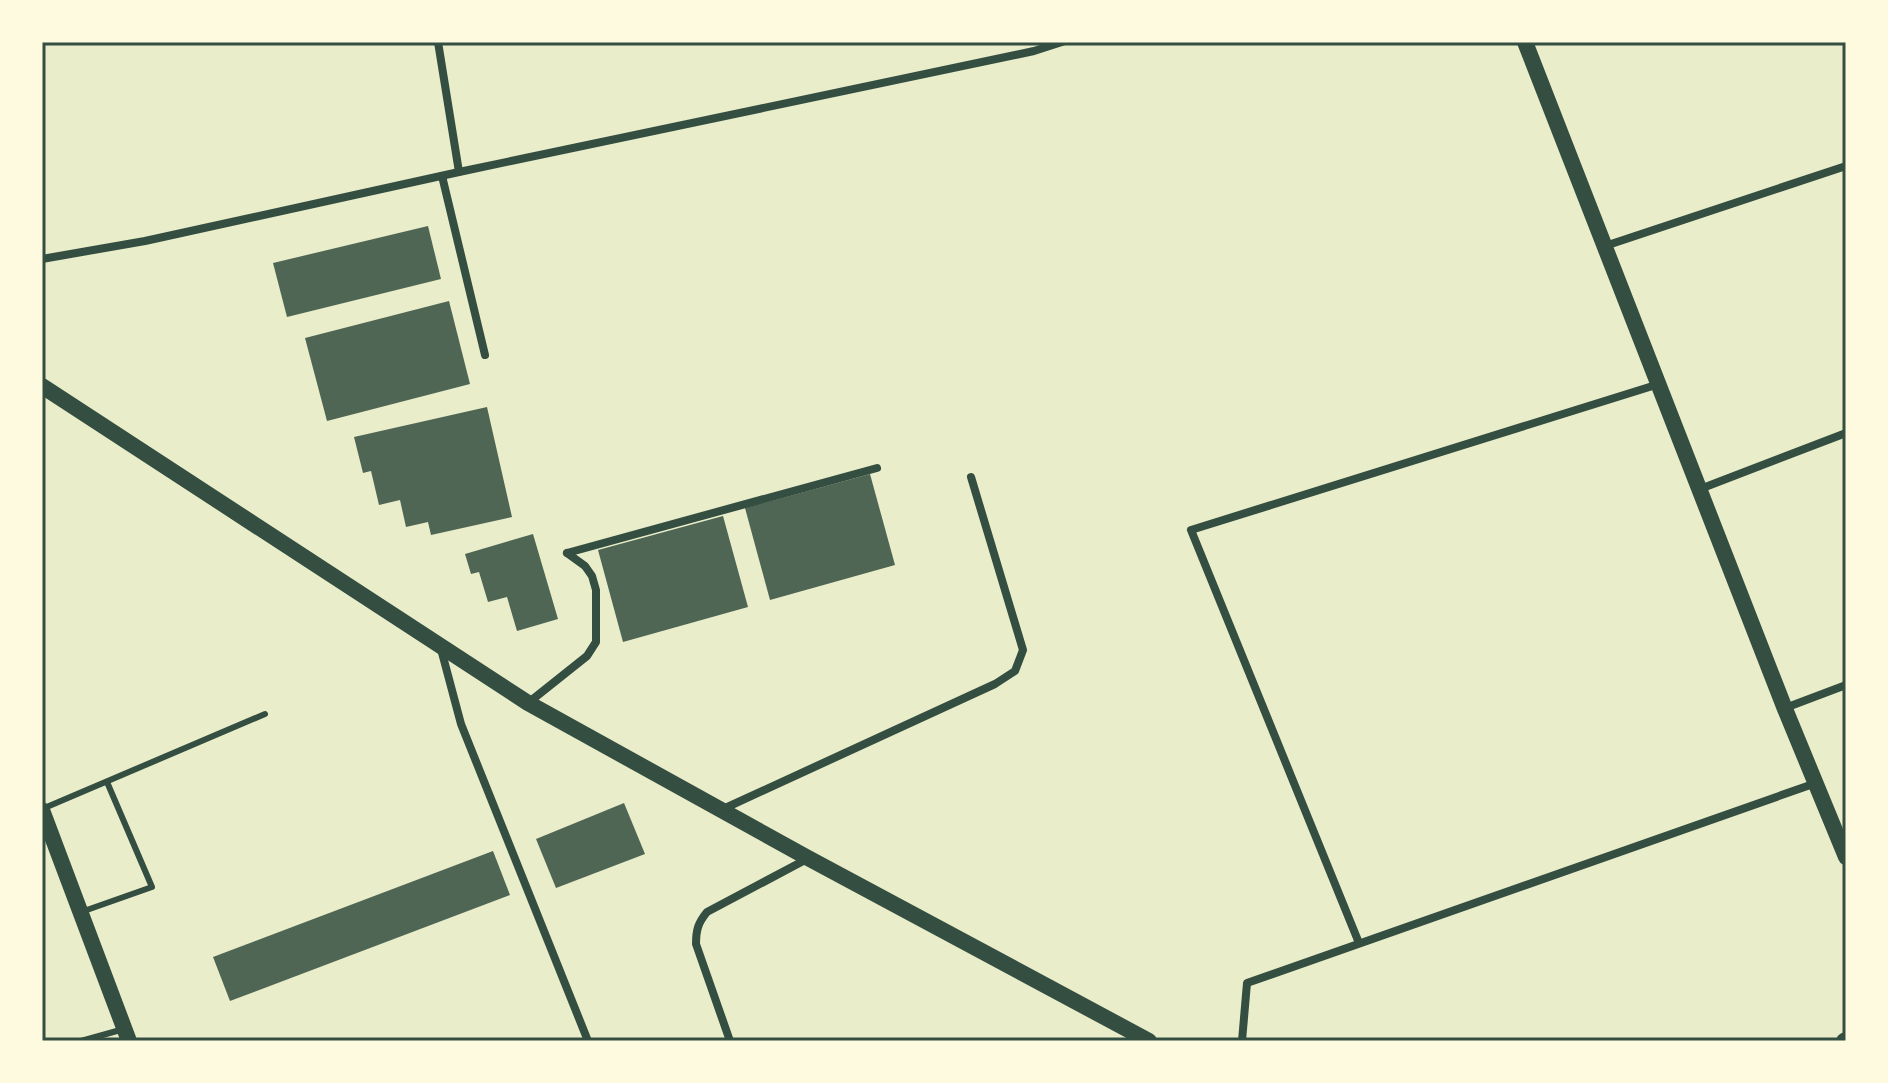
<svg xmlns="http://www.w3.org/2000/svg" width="1888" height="1083" font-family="'Fira Sans Condensed',sans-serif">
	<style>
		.building { fill: #4f6655 }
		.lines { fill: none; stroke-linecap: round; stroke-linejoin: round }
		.service { stroke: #344e41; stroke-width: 6 }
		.minor { stroke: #344e41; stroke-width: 8 }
		.secondary { stroke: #344e41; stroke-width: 16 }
		.neatline { fill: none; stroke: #344e41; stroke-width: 3 }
	</style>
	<rect width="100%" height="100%" fill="#e9edc9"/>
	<g class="building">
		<path d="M428,226l13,53 -154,38 -14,-54z"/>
		<path d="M449,301l21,83 -143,37 -22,-83z"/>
		<path d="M487,407l25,110 -81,18 -3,-13 -22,5 -6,-27 -21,5 -8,-34 -8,2 -9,-36z"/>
		<path d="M870,474l25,91 -125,35 -25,-92z"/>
		<path d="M723,516l25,91 -125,35 -25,-92z"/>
		<path d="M533,534l25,85 -41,12 -10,-34 -19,5 -9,-30 -8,2 -6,-20z"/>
		<path d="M624,803l21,51 -89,34 -20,-49z"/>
		<path d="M493,851l17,44 -280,106 -17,-44z"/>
	</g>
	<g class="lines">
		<g class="service">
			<path d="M42,809l223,-95"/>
			<path d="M84,911l68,-24 -45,-105"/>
			<path d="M81,1041l43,-12"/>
		</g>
		<g class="minor">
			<path d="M438,42l21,130"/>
			<path d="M442,176l43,179"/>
			<path d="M1605,246l241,-80"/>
			<path d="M42,259l103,-18 314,-69 575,-121 28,-9"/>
			<path d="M1700,489l146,-56"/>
			<path d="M567,553l310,-85"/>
			<path d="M441,649l20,75 127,317"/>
			<path d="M528,703l59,-47 9,-14v-52l-4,-14 -7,-10 -18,-13"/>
			<path d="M1785,708l61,-23"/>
			<path d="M723,809l272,-125 20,-13 8,-21 -52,-173"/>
			<path d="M1359,943l-168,-413 468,-146"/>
			<path d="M730,1041l-34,-97c0,-14 2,-21 11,-32l100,-53"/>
			<path d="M1242,1041l5,-58 569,-200"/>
		</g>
		<g class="secondary">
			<path d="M1525,42l260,667 61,148"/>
			<path d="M42,386l486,317 280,155 341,183"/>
			<path d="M42,810l87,231"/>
			<path d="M1844,1041l2,-1"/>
		</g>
	</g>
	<rect width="1888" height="1083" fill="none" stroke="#fefae0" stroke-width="88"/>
	<rect x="44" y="44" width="1800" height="995" class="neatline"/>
</svg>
